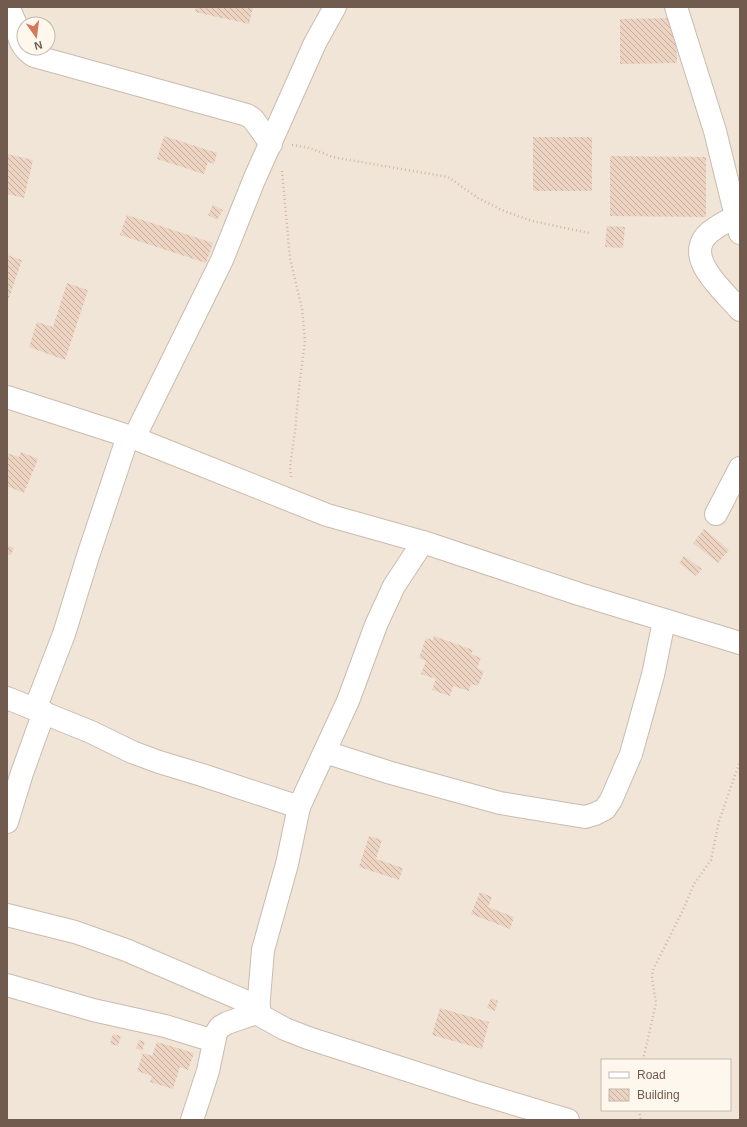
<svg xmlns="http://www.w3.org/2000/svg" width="747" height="1127" font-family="Arial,sans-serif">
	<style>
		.residential { fill: #f1e5d7; fill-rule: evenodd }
		.building { fill: url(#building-back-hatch) }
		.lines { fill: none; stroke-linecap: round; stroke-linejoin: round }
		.street-casing { stroke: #cabbaf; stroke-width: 24 }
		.path { stroke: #d1b7a5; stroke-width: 2.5; stroke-dasharray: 1 3; stroke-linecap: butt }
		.street { stroke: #fff; stroke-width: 22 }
	</style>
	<defs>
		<pattern id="building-back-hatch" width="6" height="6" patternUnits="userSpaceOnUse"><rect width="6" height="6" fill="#ecd3c2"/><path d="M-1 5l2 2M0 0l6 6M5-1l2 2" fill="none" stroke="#c4aea0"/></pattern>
	</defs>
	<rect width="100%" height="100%" fill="#faf3e7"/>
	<path class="residential" d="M7,7h733v1113h-733zM24,24h24v24h-24zM602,1060h128v50h-128z"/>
	<g class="building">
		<path d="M196,7h57l-4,17 -54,-12z"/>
		<path d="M676,18l1,45 -57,1v-45z"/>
		<path d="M164,136l53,17 -3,11 -6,-2 -4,12 -47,-15z"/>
		<rect x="533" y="137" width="59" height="54"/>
		<path d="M7,154l26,6 -9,38 -17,-4z"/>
		<path d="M610,156l96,1v60l-96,-1z"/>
		<path d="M213,205l10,5 -6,10 -9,-5z"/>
		<path d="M127,215l86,28 -7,20 -86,-28z"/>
		<path d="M607,226l18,1 -2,21 -18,-1z"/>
		<path d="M7,255l15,5 -15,44z"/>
		<path d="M67,283l21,7 -23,70 -36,-13 8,-25 16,5z"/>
		<path d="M21,452l17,7 -14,34 -17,-7v-33l12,4z"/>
		<path d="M704,529l25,21 -11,13 -25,-20z"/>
		<path d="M7,545l7,3 -3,7 -4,-1z"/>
		<path d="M684,556l18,13 -6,7 -17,-13z"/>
		<path d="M434,636l39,14 -2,4 10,4 -4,10 7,3 -6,15 -7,-2 -2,7 -16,-5 -3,10 -18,-6 4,-11 -15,-5 5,-13 -7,-3 7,-20 7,2z"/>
		<path d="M369,836l13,4 -6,19 27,9 -4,12 -40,-13z"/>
		<path d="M480,892l12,5 -4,10 26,10 -4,12 -39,-15z"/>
		<path d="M491,998l7,3 -3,10 -8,-3z"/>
		<path d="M440,1008l49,14 -7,27 -50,-14z"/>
		<path d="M113,1034l8,2 -3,10 -8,-2z"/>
		<path d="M139,1040l6,2 -3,9 -6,-3z"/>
		<path d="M157,1042l37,11 -6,17 -8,-3 -7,22 -23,-7 2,-6 -15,-5 6,-18 9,3z"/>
	</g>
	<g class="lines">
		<defs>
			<g id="street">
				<path d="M7,7c14,17 6,36 27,49l213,59 6,4 18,25"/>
				<path d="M676,7l39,124 25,102"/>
				<path d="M740,217c-10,1 -22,9 -30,15 -29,24 13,58 30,78"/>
				<path d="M7,397l127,41 193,77 96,27 156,52 161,49"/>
				<path d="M134,438l88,-178 32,-80 61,-137 20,-36"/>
				<path d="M716,514l24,-46"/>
				<path d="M7,698l84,34 41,20 27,10 43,13 97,32"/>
				<path d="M35,709l29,-75 24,-78 40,-120"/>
				<path d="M325,752l66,21 109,30 85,14 10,-3 10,-5 6,-9 20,-46 22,-79 11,-54"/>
				<path d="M7,822l15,-49 22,-61"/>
				<path d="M7,915l68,17 51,18 133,57"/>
				<path d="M7,985l86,25 72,16 49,15"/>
				<path d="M256,1013l29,16 23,9 167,54 93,28"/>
				<path d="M192,1120l16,-49 8,-38 4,-6 7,-4 29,-10 2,-3 5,-60 24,-86 12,-57 49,-106 28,-76 18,-39 29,-44"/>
			</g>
		</defs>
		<use href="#street" class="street-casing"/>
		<g class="path">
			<path d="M292,145c14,1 27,6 40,12l116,20 30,21 26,13 28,10 57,12"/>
			<path d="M282,171l8,87 12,51 3,32 -6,47 -4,44 -5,34 1,11"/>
			<path d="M643,1060l13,-57 -4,-25 1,-8 31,-62 10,-24 17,-24 8,-39 21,-60"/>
			<path d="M639,1110l2,10"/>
		</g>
		<use href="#street" class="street"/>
	</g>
	<rect width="747" height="1127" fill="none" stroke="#715b4f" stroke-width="16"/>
	<rect x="601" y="1059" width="130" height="52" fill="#fdf7ed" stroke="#c5b9ae"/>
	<rect x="609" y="1072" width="20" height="6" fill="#ffffff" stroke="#c5b9ae"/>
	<text x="637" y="1079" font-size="12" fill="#715b4f">Road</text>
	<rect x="609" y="1089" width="20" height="12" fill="url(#building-back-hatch)" stroke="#c5b9ae"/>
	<text x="637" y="1099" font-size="12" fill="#715b4f">Building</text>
	<g transform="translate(36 36) rotate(166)"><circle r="19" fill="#fdf7ed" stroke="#c5b9ae"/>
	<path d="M0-3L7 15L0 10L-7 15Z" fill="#d5775b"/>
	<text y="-6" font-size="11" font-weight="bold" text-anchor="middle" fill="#715b4f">N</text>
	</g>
</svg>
